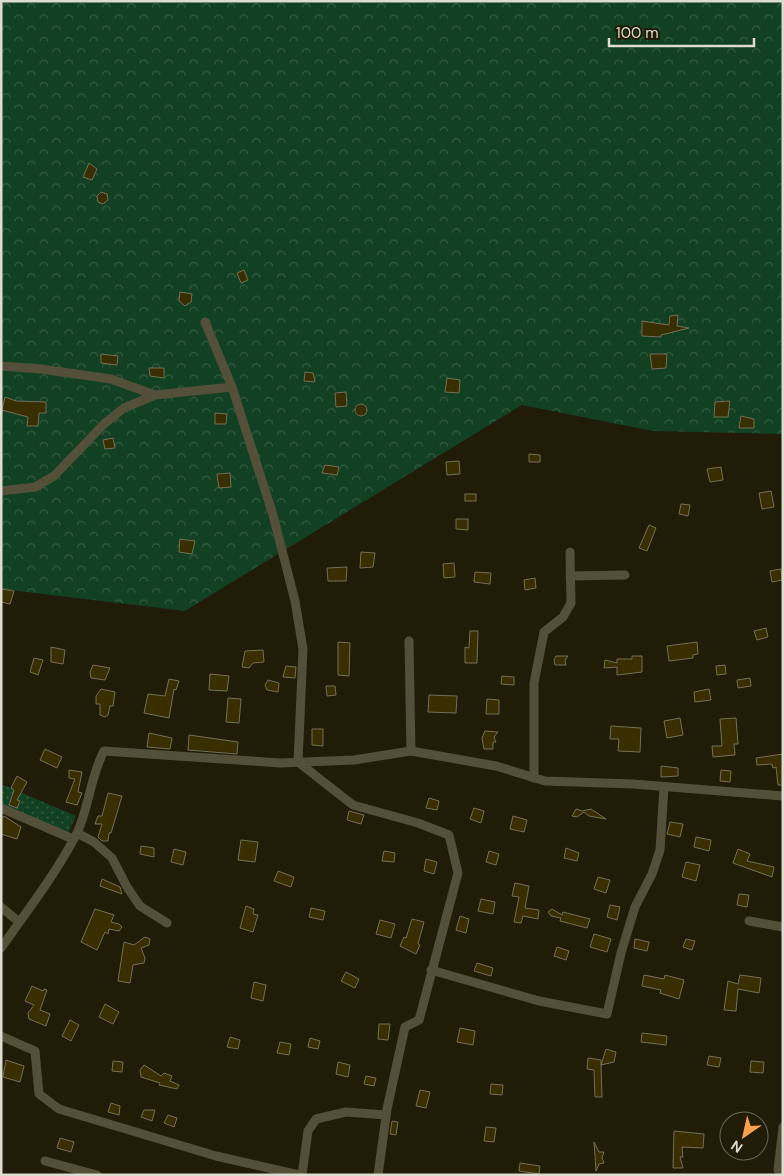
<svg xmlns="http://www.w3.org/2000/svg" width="784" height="1176" font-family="'DM Sans',sans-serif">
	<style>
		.forest { fill: url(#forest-crowns) }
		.park { fill: url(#park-dots) }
		.building { fill: #382e00; stroke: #746f58 }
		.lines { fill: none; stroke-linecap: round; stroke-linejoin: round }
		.minor { stroke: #544f39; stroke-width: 9 }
	</style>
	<defs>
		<pattern id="forest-crowns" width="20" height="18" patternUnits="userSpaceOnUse" patternTransform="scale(1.25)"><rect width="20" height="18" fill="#124022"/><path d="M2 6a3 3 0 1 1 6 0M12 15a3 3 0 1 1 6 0" fill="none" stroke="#345b41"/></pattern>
		<pattern id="park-dots" width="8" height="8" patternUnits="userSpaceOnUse" patternTransform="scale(1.25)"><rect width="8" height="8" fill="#124022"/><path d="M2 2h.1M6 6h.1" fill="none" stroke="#345b41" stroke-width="1.8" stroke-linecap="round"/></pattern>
	</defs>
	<rect width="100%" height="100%" fill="#201c07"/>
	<path class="forest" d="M1,1h782v433l-130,-3 -131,-26 -337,206 -184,-22z"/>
	<path class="park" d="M1,784l75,32 -8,17 -63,-26 -4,-6z"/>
	<g class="building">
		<path d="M89,163l8,6 -5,11 -9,-3z"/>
		<path d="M101,192l6,2 1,6 -5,4 -5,-2 -1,-6z"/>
		<path d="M244,270l4,10 -7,3 -4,-10z"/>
		<path d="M180,292l12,2 -1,8 -6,4 -6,-5z"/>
		<path d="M678,315l-1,11 12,2 -28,7v2l-19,-1v-15l27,4 1,-9z"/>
		<path d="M101,354l17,2 -1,9 -16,-2z"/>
		<path d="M650,354h17l-1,14 -14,1z"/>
		<path d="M149,368h15v10l-14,-2z"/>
		<path d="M305,372l8,1 2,9 -11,-1z"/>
		<path d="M447,378l13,2 -1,13 -14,-1z"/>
		<path d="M346,392l1,14 -11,1 -1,-14z"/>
		<path d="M5,397l11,4 30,1v11h-7l-1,13h-11l1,-9 -26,-7z"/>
		<path d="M730,401l-2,16h-14l1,-15z"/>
		<circle cx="361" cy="410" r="6"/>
		<path d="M215,413l12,1 -1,10h-11z"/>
		<path d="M741,416l13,3v9h-15z"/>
		<path d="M113,438l2,10 -10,1 -2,-9z"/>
		<path d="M529,454l11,1v7h-11z"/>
		<path d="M459,461l1,13 -13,1 -1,-13z"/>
		<path d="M325,465l14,2 -2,8 -15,-2z"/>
		<path d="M721,467l2,13 -13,2 -3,-13z"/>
		<path d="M230,473l1,14 -12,1 -2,-14z"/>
		<path d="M771,491l3,16 -12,2 -3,-16z"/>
		<rect x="465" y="494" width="11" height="7"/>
		<path d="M681,504l9,1 -2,11 -9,-2z"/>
		<path d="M456,519h12v11l-12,-1z"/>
		<path d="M649,525l7,3 -9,23 -8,-3z"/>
		<path d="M180,539l15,2 -3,13 -13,-2z"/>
		<path d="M361,552l14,1 -2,14 -13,1z"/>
		<path d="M454,563l1,14 -11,1 -1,-14z"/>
		<path d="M347,567l-1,14h-18l-1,-13z"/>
		<path d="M781,569l1,11 -10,2 -2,-11z"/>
		<path d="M475,572l16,1 -1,11 -16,-2z"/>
		<path d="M535,578l1,10 -11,2 -1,-10z"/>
		<path d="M1,589l13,2 -4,13 -9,-2z"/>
		<path d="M766,628l2,9 -11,3 -3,-9z"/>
		<path d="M470,631h8l-1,32h-12v-16l4,1z"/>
		<path d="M338,642l12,1 -1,33 -11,-1z"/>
		<path d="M697,642l1,12 -5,1v3l-24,3 -2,-15z"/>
		<path d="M51,647l14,3 -2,14 -12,-2z"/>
		<path d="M263,650l1,12 -11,1 -4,5 -7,-1 3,-16z"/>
		<path d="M556,656h12l-3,4 1,5h-11l-1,-5z"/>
		<path d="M632,656h10v16l-25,3v-8l-13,1 1,-8 12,3v-4h15z"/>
		<path d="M34,658l9,2 -5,15 -8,-3z"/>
		<path d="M93,665l17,3 -5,12 -14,-2 -1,-6z"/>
		<path d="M725,665l1,9 -9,1 -1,-9z"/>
		<path d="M286,666l10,1 -1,11 -12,-1z"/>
		<path d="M210,674l19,2 -2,15 -18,-1z"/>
		<path d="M502,676l12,1v8l-13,-1z"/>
		<path d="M750,678l1,8 -13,2 -1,-8z"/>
		<path d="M169,679l10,2 -3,9 -2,-1 -5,29 -25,-5 4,-19 17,2z"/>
		<path d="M268,680l11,3 -1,9 -11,-2 -2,-5z"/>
		<path d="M326,686h9l1,9 -9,1z"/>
		<path d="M101,689l14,3 -2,14h-3l-2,9 -3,2 -5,-2v-11h-4v-8z"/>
		<path d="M709,689l2,11 -16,2 -1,-10z"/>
		<path d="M429,695l28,1 -1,17 -28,-1z"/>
		<path d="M228,698l13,1 -2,24 -13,-1z"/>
		<path d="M487,699l12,1v14h-13z"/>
		<path d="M680,718l3,17 -16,3 -3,-17z"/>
		<path d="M736,718l2,26h-4l1,11 -22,2 -1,-11h10l-2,-27z"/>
		<path d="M611,726l30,2 -1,24 -22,-1 1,-12h-9z"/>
		<path d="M312,729h11v17l-11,-1z"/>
		<path d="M485,731l13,1 -4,5 2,5h-3v7h-9l-2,-11z"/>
		<path d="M149,733l23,5 -2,11 -23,-2z"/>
		<path d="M189,735l49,7 -1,12 -49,-4z"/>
		<path d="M45,749l17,8 -5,11 -17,-8z"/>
		<path d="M783,754v31h-5l-2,-18 -3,1 -1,-4 -15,1 -1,-7z"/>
		<path d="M661,766l17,2v8l-17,1z"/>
		<path d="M69,770l13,2 -4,20 4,1 -5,12 -11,-3 9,-23 -6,-1z"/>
		<path d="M721,770l10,1 -1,11 -10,-1z"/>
		<path d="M17,776l10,6 -10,18 3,1 -3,7 -8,-3 5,-15 -3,-2z"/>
		<path d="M108,793l14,3 -11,37h-2l-1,8h-6l-4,-4 4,-13h-7l3,-8h4z"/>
		<path d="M429,798l10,3 -2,9 -11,-2z"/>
		<path d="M474,808l10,3 -3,12 -11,-4z"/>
		<path d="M576,809l6,2 9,-2 15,10 -17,-3 -5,-4 -7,5 -5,-1z"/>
		<path d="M349,811l15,4 -3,9 -14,-4z"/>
		<path d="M4,816l17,11 -4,12 -16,-5v-14z"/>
		<path d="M513,816l14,4 -3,12 -14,-3z"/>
		<path d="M670,822l13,2 -3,13 -13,-3z"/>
		<path d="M696,837l15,3 -2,11 -15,-4z"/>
		<path d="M241,840l17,2 -3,20 -17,-2z"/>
		<path d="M141,846l13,2v9l-14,-3z"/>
		<path d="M566,848l13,5 -2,8 -13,-3z"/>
		<path d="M174,849l12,3 -3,13 -12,-3z"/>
		<path d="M738,849l12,5 -3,7 27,6 -2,10 -39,-14z"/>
		<path d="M384,851l11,2 -1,9 -12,-1z"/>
		<path d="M489,851l10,3 -3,11 -10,-3z"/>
		<path d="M426,859l11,3 -3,12 -10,-3z"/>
		<path d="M686,862l14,3 -4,16 -14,-4z"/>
		<path d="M278,871l16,6 -3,10 -17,-6z"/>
		<path d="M598,877l12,3 -4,13 -12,-4z"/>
		<path d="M102,879l18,8 2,7 -22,-8z"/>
		<path d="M515,883l14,3 -4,22 14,2 -1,9 -15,-3 -2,7 -7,-1 5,-25 -7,-1z"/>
		<path d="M739,894l10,1 -2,12 -10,-2z"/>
		<path d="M481,899l14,3 -2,12 -15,-3z"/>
		<path d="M610,905l10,2 -3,13 -10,-3z"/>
		<path d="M246,906l8,3 -1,5 5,1 -5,17 -13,-4z"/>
		<path d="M311,908l14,3 -2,9 -14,-3z"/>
		<path d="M95,909l19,6 -3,7 8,2 3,3 -3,4 -10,-2 -1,5 -3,-2 -8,18 -16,-8z"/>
		<path d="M552,909l10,6 1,-3 27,7 -3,9 -27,-7 1,-3 -10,-2 -3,-4z"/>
		<path d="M460,916l9,3 -3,14 -10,-3z"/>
		<path d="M412,919l12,3 -6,22 2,1 -4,9 -16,-8 4,-9 2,1z"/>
		<path d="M380,920l15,4 -4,14 -15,-4z"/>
		<path d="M594,934l17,5 -4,13 -17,-5z"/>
		<path d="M145,937l5,2 -1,6 -8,3 4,10 -1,5 -11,2 -3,18 -12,-2 6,-39 10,3z"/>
		<path d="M635,939l14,3 -2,9 -13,-3z"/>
		<path d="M686,939l9,2 -3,9 -9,-3z"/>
		<path d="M557,947l12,4 -3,9 -12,-4z"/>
		<path d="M477,963l16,5 -2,8 -17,-5z"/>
		<path d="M346,972l13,7 -4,9 -14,-7z"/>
		<path d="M644,975l20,4 1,-4 19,5 -5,19 -19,-6 1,-3 -19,-4z"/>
		<path d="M740,975l21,3 -2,15 -21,-4 -2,22 -12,-1 4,-29 10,3z"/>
		<path d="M254,982l12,3 -3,16 -12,-3z"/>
		<path d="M32,986l11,5 1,-2 3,1 -7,20 10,4 -4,12 -17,-7 -1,-6 6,-8 -9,-4z"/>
		<path d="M105,1004l14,8 -6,12 -14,-7z"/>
		<path d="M70,1020l9,5 -8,16 -9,-5z"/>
		<path d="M379,1024h11l-2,16 -10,-1z"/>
		<path d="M460,1028l15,3 -2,14 -16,-3z"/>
		<path d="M642,1033l25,3 -1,9 -25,-3z"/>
		<path d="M230,1037l10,3 -2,9 -11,-2z"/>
		<path d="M310,1038l10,3 -2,8 -10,-2z"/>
		<path d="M280,1042l11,2 -2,11 -12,-2z"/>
		<path d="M606,1049l10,3 -2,10 -13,3 1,32h-7l-1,-27 -7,-1 1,-11 13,2v5z"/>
		<path d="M709,1056l12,2 -2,9 -12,-2z"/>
		<path d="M6,1060l18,6 -4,16 -17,-5z"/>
		<path d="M113,1061l10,1 -1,10 -10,-1z"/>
		<path d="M751,1061l13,1 -1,11 -13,-1z"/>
		<path d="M338,1062l12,3 -2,12 -12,-3z"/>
		<path d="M144,1065l17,11 3,-3 8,3 -2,5 9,4 -2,4 -18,-4 1,-2 -19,-6 -1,-7z"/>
		<path d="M366,1076l10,2 -2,8 -10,-2z"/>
		<path d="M491,1084l12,1 -1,10 -12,-1z"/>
		<path d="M420,1090l10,2 -4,16 -10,-2z"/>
		<path d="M111,1103l9,3 -1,9 -11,-3z"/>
		<path d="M144,1110h11l-3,11 -11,-4z"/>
		<path d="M168,1115l9,3 -3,9 -10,-4z"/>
		<path d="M392,1121l6,1 -2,13 -6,-1z"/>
		<path d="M486,1127l10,1 -2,14 -10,-1z"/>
		<path d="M674,1131l30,3 -1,14 -21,-1 1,10h-3l3,11h-10z"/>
		<path d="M60,1138l14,4 -3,10 -14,-4z"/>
		<path d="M594,1142l5,10h5l-2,6 2,5 -5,1 -3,7z"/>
		<path d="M520,1163l20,3 -1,8 -20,-3z"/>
	</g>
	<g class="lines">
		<g class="minor">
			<path d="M205,322l27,65 41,128 22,86 8,48 -5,113 55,43 65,18 31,12 9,38 -39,147 -14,7 -18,82 -9,66"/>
			<path d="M1,366l40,3 70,10 44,16 77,-8"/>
			<path d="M1,491l34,-4 19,-11 50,-52 20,-16 31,-13"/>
			<path d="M570,576l55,-1"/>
			<path d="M409,641l2,110"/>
			<path d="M534,778v-95l10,-51 19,-15 8,-14 -1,-51"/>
			<path d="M1,808l72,31"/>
			<path d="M77,833l17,9 18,16 15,29 13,19 27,17"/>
			<path d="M1,907l18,15"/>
			<path d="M749,921l34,6"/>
			<path d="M1,948c26,-37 54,-73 75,-113 13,-26 14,-58 28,-84l177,12 73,-3 57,-9 85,15 49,15 88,3 150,12"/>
			<path d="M431,970l108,31 68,13 14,-61 14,-46 17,-33 8,-24 4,-63"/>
			<path d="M1,1036l34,15 4,43 20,15 157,47 83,19"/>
			<path d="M783,1127l-5,43 5,5"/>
			<path d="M45,1161l52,14"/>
			<path d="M302,1175l6,-44 8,-12 30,-7 40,3"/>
		</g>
	</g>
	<rect width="784" height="1176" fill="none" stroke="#dedbcf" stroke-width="5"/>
	<g transform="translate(744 1136) rotate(214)"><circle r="24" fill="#201c07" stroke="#6c6857"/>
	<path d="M0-4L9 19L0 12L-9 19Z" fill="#f8a04b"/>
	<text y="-8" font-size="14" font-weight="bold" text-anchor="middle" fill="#dedbcf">N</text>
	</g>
	<path d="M609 38v8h145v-8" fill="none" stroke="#dedbcf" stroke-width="2.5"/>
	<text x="616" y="38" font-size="15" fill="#dedbcf" stroke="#201c07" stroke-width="4" paint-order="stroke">100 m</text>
</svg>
